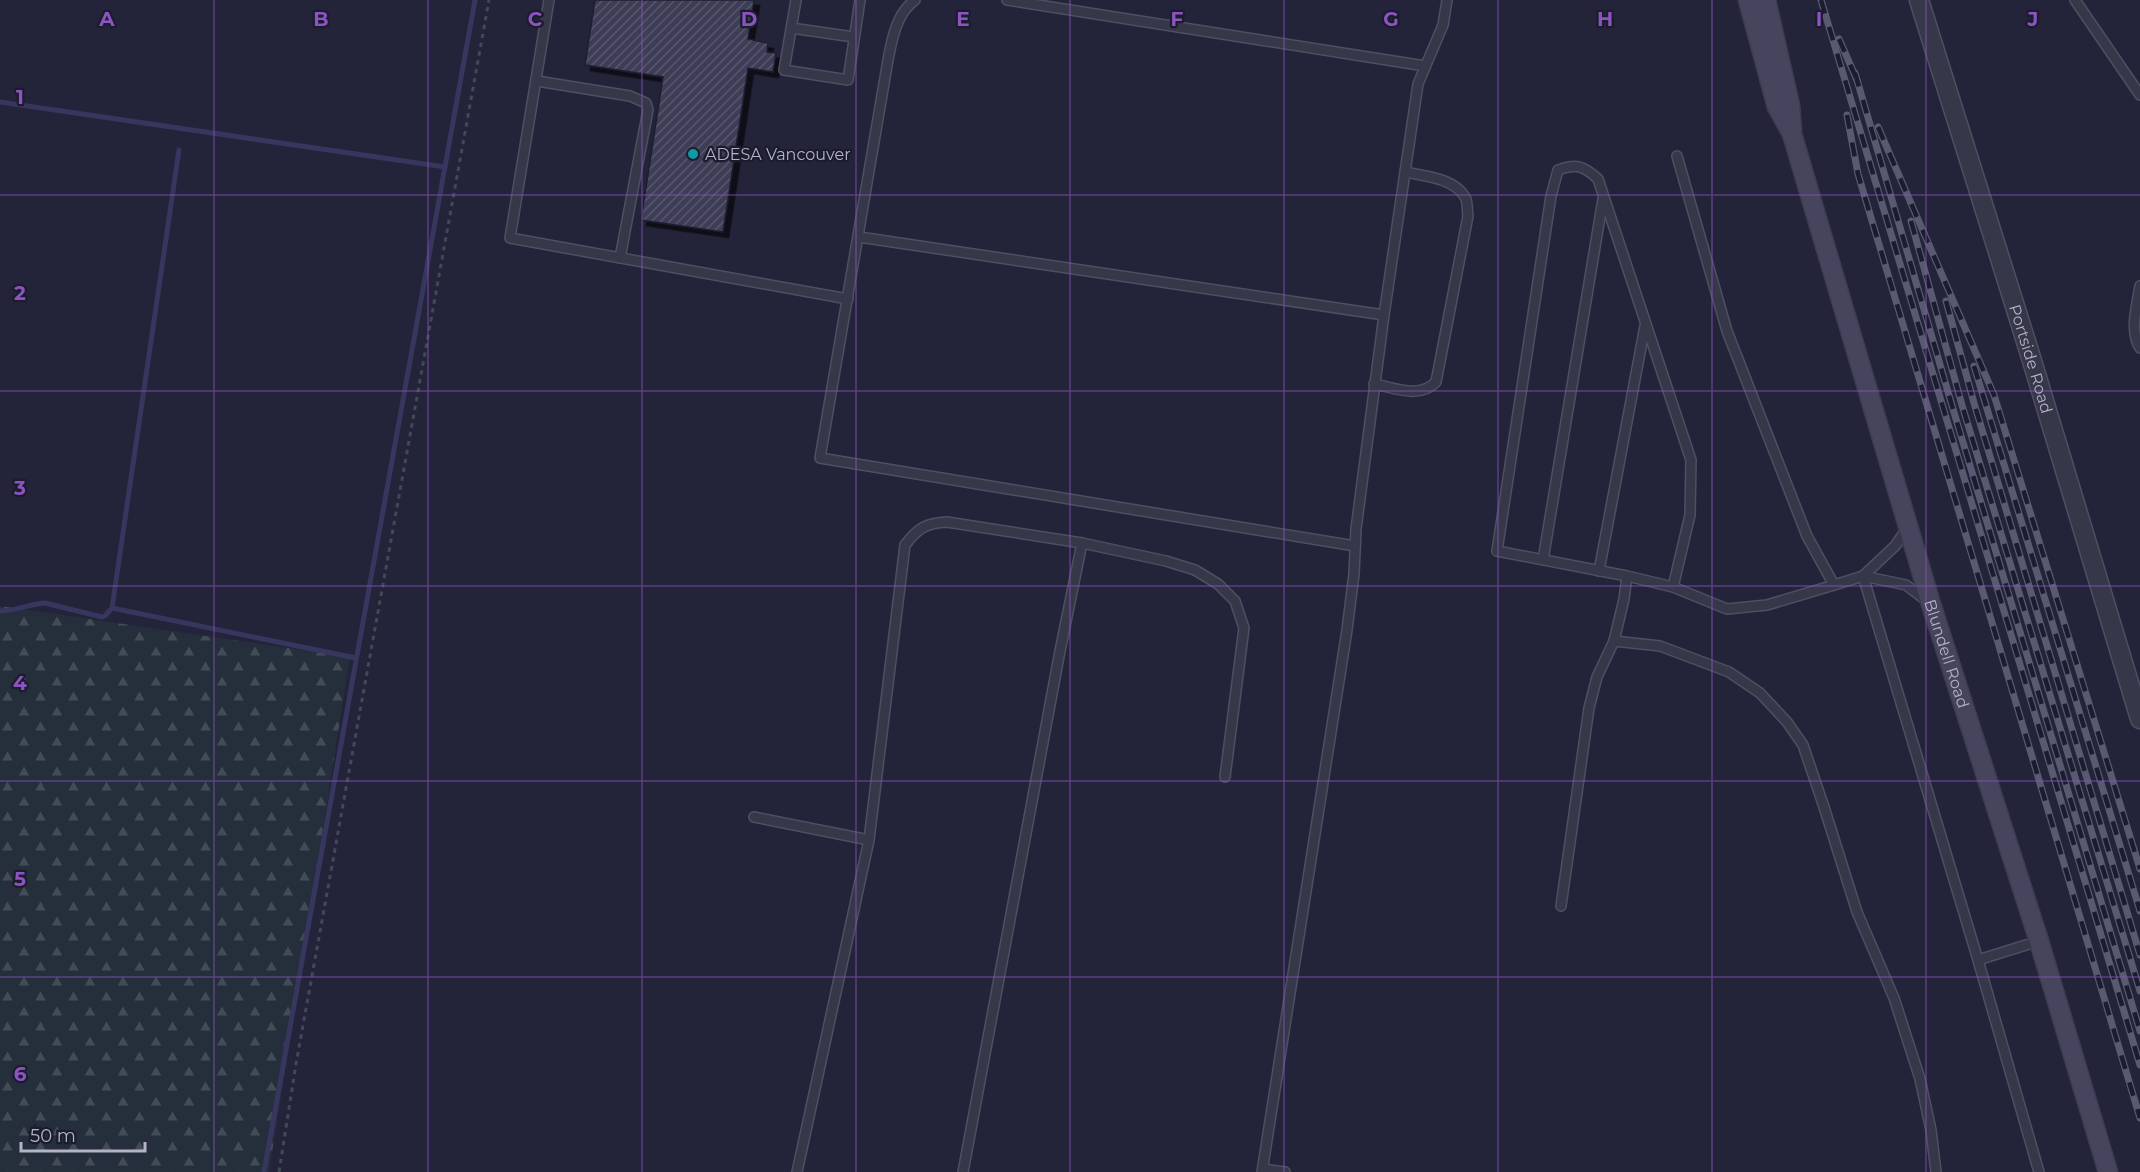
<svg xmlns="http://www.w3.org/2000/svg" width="2140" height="1172" font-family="Montserrat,sans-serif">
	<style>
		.forest { fill: url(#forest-firs) }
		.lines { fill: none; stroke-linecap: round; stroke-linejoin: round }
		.stream { stroke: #37365e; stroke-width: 5 }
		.building { fill: url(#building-hatch); stroke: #1e1e31; stroke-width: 1.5; filter: url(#shadow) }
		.lane-casing { stroke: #4f4f62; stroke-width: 12 }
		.street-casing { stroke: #4f4f62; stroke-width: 21 }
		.secondary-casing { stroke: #3d3d50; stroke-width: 21 }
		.path { stroke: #404a55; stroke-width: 3; stroke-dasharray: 4.5 4.5; stroke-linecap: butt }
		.lane { stroke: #37374a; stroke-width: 9 }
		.street { stroke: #37374a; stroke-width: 18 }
		.secondary { stroke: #46455d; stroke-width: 18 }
		.rail-casing { stroke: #595971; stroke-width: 7 }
		.rail { stroke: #1c1c2f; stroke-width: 4.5; stroke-dasharray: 14; stroke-linecap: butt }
		.grid { fill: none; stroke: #8c54c1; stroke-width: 1.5; stroke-opacity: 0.55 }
		.culture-dot { fill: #0f9aa8; stroke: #1c1c2f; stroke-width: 2 }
		.labels { text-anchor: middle; stroke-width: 4.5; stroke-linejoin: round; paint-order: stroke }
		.poi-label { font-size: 16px; fill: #b3b2c6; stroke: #1c1c2f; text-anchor: start }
		.street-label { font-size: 16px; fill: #b3b2c6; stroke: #1c1c2f }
		.grid-label { font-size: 20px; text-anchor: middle; font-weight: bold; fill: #8c54c1; stroke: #1c1c2f; stroke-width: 4.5; stroke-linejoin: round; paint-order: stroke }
	</style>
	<defs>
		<pattern id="forest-firs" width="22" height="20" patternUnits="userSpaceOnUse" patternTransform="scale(1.5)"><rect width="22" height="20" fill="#252f3b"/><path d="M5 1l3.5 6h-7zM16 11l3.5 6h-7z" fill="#424b56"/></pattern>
		<pattern id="building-hatch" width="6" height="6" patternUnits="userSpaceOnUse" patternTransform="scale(1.5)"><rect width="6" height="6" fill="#3e3d57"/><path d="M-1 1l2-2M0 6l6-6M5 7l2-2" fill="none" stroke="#58576e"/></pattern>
		<filter id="shadow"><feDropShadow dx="5.5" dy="5.5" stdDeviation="0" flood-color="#0009"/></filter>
	</defs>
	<rect width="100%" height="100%" fill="#23233a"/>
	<path class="forest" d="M0,606l350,51 -81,515h-269z"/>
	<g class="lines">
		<g class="stream">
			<path d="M0,102l445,65"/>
			<path d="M179,150l-67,458 244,50"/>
			<path d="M0,611c15,0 29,-7 45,-8l57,14 3,-1 7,-8"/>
			<path d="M264,1172l211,-1172"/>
		</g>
	</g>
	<path class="building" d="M595,0h159l-6,39 20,4 -1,9 9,1 -3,19 -25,-4 -25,164 -82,-12 22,-143 -78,-12z"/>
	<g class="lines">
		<defs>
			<g id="lane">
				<path d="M549,0l-39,238 338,61"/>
				<path d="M796,0l-12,70 64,10 12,-80"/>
				<path d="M915,0c-19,14 -23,39 -27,60l-68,398 535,88"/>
				<path d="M1007,0l418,66"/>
				<path d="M2075,0l65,95"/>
				<path d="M791,28l63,9"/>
				<path d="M537,81l93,15 16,7 2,7 -28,148"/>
				<path d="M1677,156l50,175 80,205 27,49 29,-9 32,-30 13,-19"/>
				<path d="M859,237l525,78"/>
				<path d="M2140,286c-3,19 -11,45 0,62"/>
				<path d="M1374,384c22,4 45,15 62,-2l32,-166c-1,-6 0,-14 -3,-19 -11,-19 -41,-21 -60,-25"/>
				<path d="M1082,543l84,18 29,9 23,14 17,17 9,27 -19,149"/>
				<path d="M1543,560l60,-361"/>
				<path d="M1599,571l46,-245"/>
				<path d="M1863,576l115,384 61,-19"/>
				<path d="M1863,576l43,9 21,16"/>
				<path d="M1673,587l54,22 40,-4 67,-20"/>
				<path d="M1614,641l46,5 69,26 31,21 27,29 16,23 21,62 33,105 37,86 26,81 11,51 5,42"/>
				<path d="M754,817l115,23"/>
				<path d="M1561,906l28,-198 8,-31 17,-36 10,-42 3,-23 -130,-25 54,-355 7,-26c18,-7 26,-4 40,9l93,281 -1,55 -17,72 -46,-11"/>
				<path d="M1978,960l61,212"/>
				<path d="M1263,1169l22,3"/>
				<path d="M797,1172l72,-332 36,-295c13,-17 21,-22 42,-23l135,21 -22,108 -97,521"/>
				<path d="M1262,1172l85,-542 7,-56 2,-45 28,-214 34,-231 25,-59 4,-25"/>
			</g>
			<g id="street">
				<path id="s1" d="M1919,0l110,351 111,368"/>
			</g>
			<g id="secondary">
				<path id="s2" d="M1748,0l29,107 15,27 139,470 108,337 69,231"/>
				<path d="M1766,0l24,105 2,25"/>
			</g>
		</defs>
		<use href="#lane" class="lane-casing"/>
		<use href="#street" class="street-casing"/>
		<use href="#secondary" class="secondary-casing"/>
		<path class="path" d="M279,1172l17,-108 193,-1064"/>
		<use href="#lane" class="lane"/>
		<use href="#street" class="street"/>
		<use href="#secondary" class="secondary"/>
		<defs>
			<g id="rail">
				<path d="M1821,0l319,1065"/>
				<path d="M1839,39l18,41"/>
				<path d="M1855,73l98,336 187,622"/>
				<path d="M1847,115l11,59 282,944"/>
				<path d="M1878,127l116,268 146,474"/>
				<path d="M1911,221l51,184 178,586"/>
				<path d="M1946,301l28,102 166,552"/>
				<path d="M1974,366l166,545"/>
			</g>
		</defs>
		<use href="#rail" class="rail-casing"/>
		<use href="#rail" class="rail"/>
	</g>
	<path class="grid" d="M214,0v1172M428,0v1172M642,0v1172M856,0v1172M1070,0v1172M1284,0v1172M1498,0v1172M1712,0v1172M1926,0v1172M0,195h2140M0,391h2140M0,586h2140M0,781h2140M0,977h2140"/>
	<circle class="culture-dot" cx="693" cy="154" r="6"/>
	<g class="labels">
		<g class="poi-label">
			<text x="705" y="160">ADESA Vancouver</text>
		</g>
		<g class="street-label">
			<text dy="6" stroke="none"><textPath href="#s1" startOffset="376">Portside Road</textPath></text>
			<text dy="6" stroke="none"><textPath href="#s2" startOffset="684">Blundell Road</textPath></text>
		</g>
	</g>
	<g class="grid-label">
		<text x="107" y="26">A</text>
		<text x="321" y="26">B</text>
		<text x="535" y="26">C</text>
		<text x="749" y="26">D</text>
		<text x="963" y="26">E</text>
		<text x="1177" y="26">F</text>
		<text x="1391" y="26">G</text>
		<text x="1605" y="26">H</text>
		<text x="1819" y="26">I</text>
		<text x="2033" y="26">J</text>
		<text x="20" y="104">1</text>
		<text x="20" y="300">2</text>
		<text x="20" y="495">3</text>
		<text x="20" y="690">4</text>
		<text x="20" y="886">5</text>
		<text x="20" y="1081">6</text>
	</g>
	<path d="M21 1142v9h124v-9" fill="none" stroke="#b3b2c6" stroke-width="3"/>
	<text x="30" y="1142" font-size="18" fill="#b3b2c6" stroke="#1c1c2f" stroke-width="4.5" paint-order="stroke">50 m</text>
</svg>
